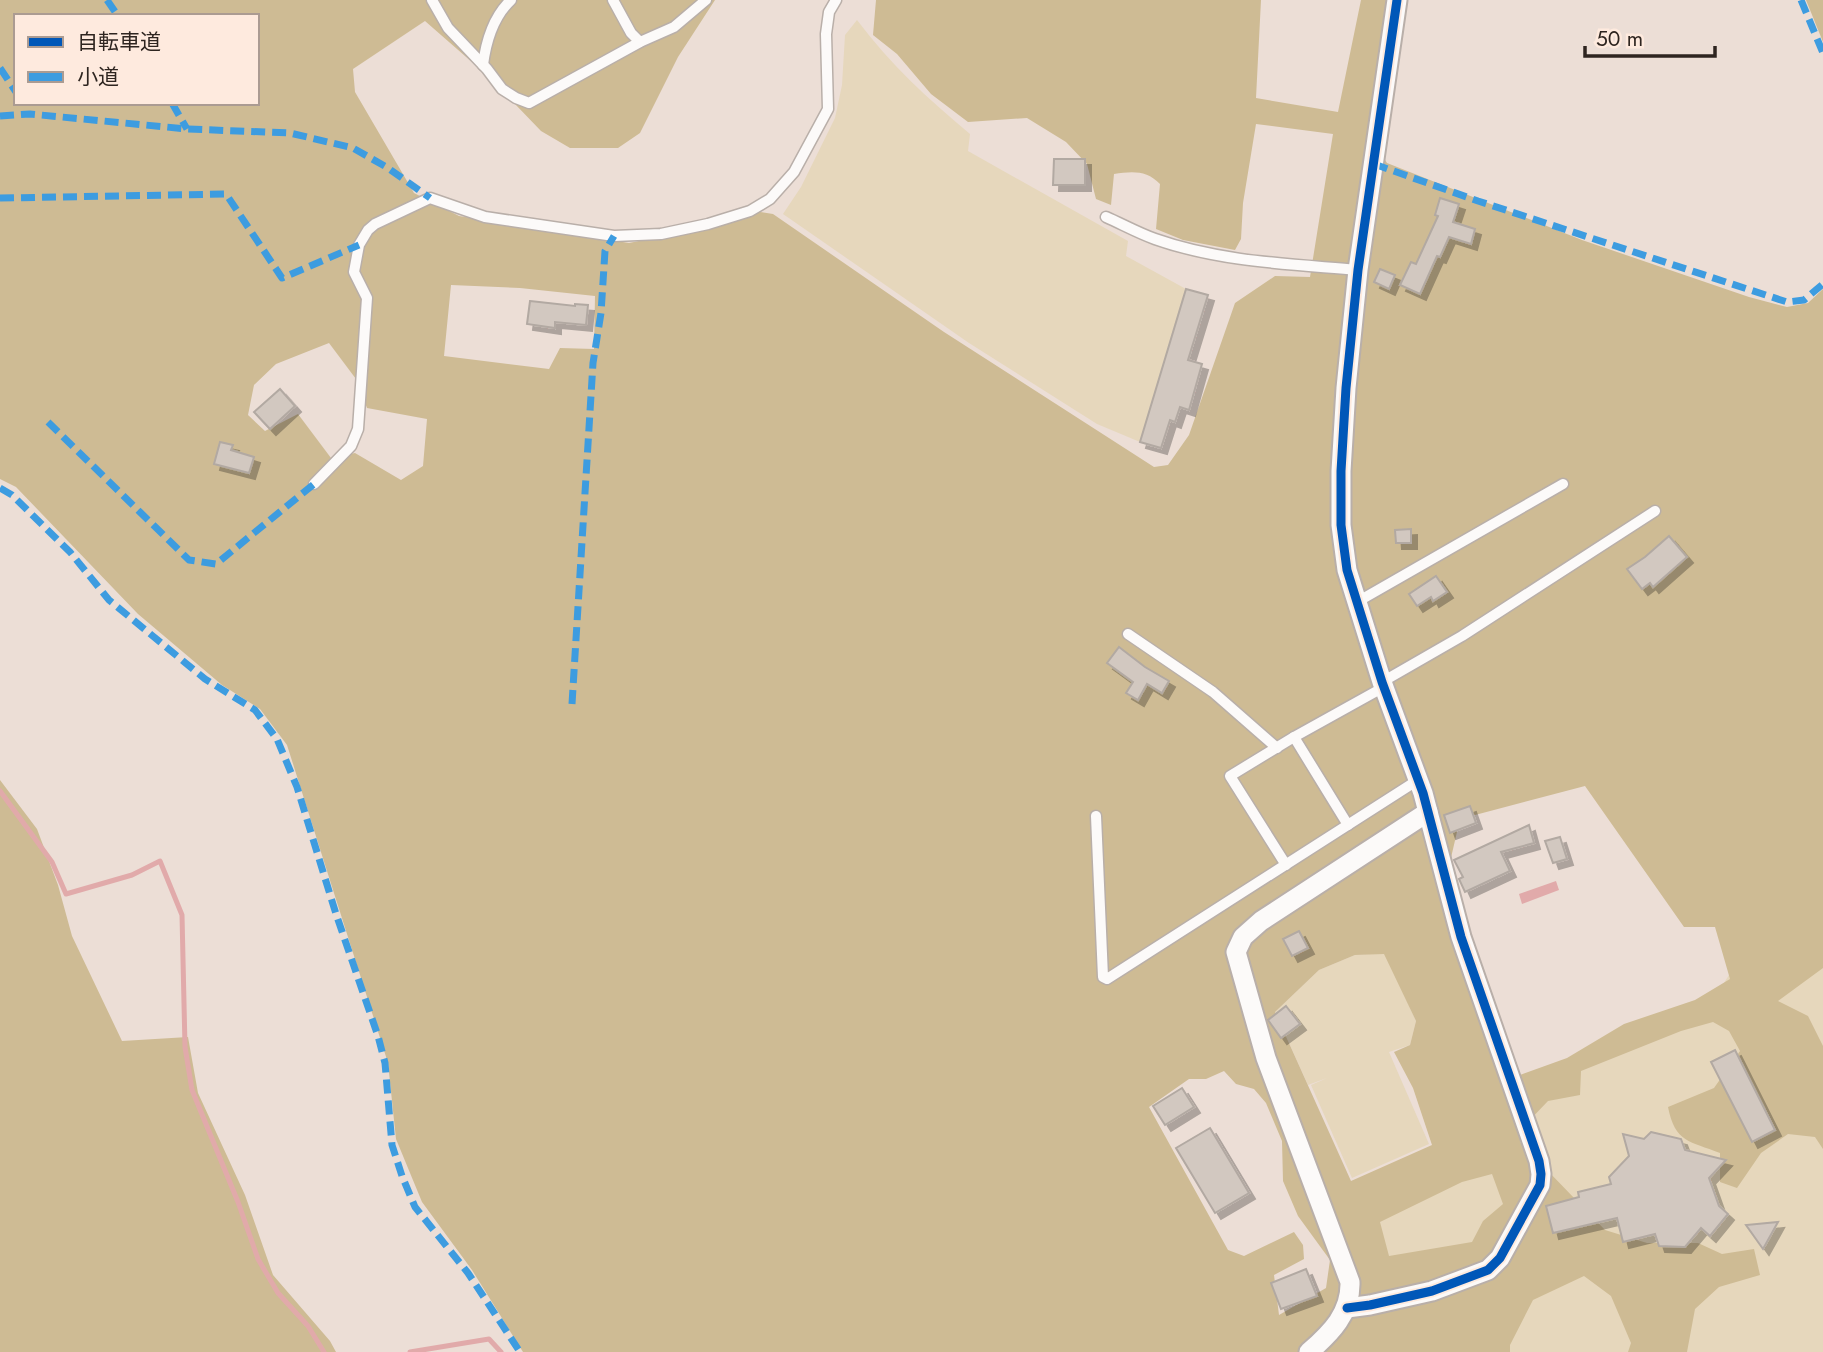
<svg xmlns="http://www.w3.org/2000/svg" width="1823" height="1352" font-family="Jost,'Noto Sans JP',sans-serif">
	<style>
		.green { fill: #e6d7bc }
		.forest { fill: #cebb94; fill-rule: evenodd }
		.water { fill: #e1aaaa }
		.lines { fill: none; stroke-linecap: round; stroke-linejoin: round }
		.stream { stroke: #e1aaaa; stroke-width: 5 }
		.building { fill: #d2c8c0; stroke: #b2a9a2; stroke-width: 2; filter: url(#shadow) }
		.service-casing { stroke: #b9afa9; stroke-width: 13 }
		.minor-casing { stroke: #b9afa9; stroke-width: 23 }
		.service { stroke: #fcfaf9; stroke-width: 10 }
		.minor { stroke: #fcfaf9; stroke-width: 19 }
		.quiet { stroke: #3d9ce0; stroke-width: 7; stroke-dasharray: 14 7; stroke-linecap: butt }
		.cycleway-casing { stroke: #feeade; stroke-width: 13 }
		.cycleway { stroke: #0057b8; stroke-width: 9 }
	</style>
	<defs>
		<filter id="shadow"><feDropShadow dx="6" dy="6" stdDeviation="0" flood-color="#0004"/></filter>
	</defs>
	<rect width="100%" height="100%" fill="#ecded6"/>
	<g class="green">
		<path d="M857,20c33,44 71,79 113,114l-2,17 160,90 -2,15 60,33 -46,153 -43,-18 -128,-81 -186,-129 18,-27 34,-69 7,-33 3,-50z"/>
		<path d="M1823,847v505h-451l-35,-141 198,-129 177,-80 32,-51z"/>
		<path d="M1385,953l31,68 -6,24 -21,7 40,92 -77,34 -41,-93 16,-7 -19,7 -33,-73 44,-42 36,-15z"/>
	</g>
	<g class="forest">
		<path d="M0,0h715l-37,57 -38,76 -22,15h-48l-29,-17 -52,-54 -64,-56 -72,48 2,23 59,101 45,23 170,27 94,-19 37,-12 13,2 171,118 210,135 14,-2 21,-30 46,-132 40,-27 35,1 23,-143 -77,-10 -13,79 -2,36 -6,11 -52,-10 -27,-11 4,-45c-13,-14 -28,-13 -46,-10l-3,31 -15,-6 -9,-35 -21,-22 -39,-24 -59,4 -37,-28 -34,-40 -24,-19 3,-35h385l-5,98 82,14 23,-112h28l-10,58 -9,79 17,26 195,77 167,57 38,10 21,-4 15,-14v679l-45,33 30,15 15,30v103l-8,-12 -27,-3 -27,19 -24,35 -17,-6v-29c-30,-12 -45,-10 -52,-46l46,-19 26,-37 -11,-20 -16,-9 -32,9 -100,40 -1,24 -32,6 -25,26 -3,15 85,88 42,13h51l24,11 32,-5 6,26 -41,12 -24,22 -8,43h-59l3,-9 -20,-47 -27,-20 -51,24 -23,45v7h-987l-51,-82 -50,-68 -26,-63 -8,-76 -101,-318 -27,-36 -38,-24 -84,-71 -122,-127 -16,-8zM16,16h241v87h-241zM451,285l69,3 75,8 -1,53 -34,-1 -11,21 -105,-13zM329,343l27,36 11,29 60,11 -4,47 -22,14 -46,-27 -24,5 -33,-44 -33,17 -17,-16 6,-30 22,-21zM1585,786l99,141h31l15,52 -35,21 -71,24 -57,34 -47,17 -55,-155 -15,-58 10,-43zM1384,954l32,67 -6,24 -16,7 19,36 19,57 -81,36 -76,-169 44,-42 36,-15zM1224,1071l12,13 18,5 12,14 16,38 1,40 15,35 32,44 -4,28 -47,27 -5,-40 30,-16 -1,-14 -9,-13 -50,24 -16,-6 -79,-143 40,-28h17zM1492,1174l11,30 -20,17 -11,21 -83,14 -9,-34 82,-40z"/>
		<path d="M1806,0h17v42z"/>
		<path d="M0,780l37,49 21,56 14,51 50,105 66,-4 10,56 47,102 28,80 57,66 6,11h-336z"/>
	</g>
	<path class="water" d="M1556,881l3,9 -37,14 -3,-10z"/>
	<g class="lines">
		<g class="stream">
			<path d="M0,791l52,71 14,32 66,-19 28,-14 22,54 3,132 7,43 46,112 20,57 20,34 30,33 16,26"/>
			<path d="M410,1352l79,-13 12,13"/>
		</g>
	</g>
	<g class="building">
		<path d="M1054,159h31v26h-32z"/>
		<path d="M1440,198l19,6 -6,18 22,7 -4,15 -22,-7 -9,20 -3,-1 -17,38 -20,-9 11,-23 5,2 22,-48 -3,-1z"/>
		<path d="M1380,269l15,6 -6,14 -15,-7z"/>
		<path d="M1186,289l22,6 -20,65 14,4 -13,46 -9,-3 -5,15 -5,-2 -9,28 -21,-6z"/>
		<path d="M530,301l45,5v-2l13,1 -2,20 -31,-3v6l-28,-4z"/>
		<path d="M280,389l15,17 -25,23 -16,-17z"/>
		<path d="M220,442l13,3 -2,5 23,7 -5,16 -35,-9z"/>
		<path d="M1411,529v14h-15l-1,-13z"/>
		<path d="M1669,536l18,21 -34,30 -3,-4 -8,6 -15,-20 18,-12z"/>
		<path d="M1436,576l11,16 -14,9 -2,-4 -14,9 -8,-12z"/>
		<path d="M1119,647l26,20 24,14 -7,12 -15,-9 -9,16 -12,-7 7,-11 -26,-19z"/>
		<path d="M1470,806l6,17 -26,10 -6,-18z"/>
		<path d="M1529,825l5,18 -33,9 9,19 -45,21 -6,-13 4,-2 -9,-17z"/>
		<path d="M1560,837l7,22 -14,4 -8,-22z"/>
		<path d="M1299,931l9,17 -16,8 -9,-17z"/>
		<path d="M1286,1006l14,18 -19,14 -13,-18z"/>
		<path d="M1735,1050l40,80 -23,12 -41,-80z"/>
		<path d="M1182,1088l12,19 -29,18 -12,-19z"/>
		<path d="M1210,1128l39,65 -34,20 -39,-65z"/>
		<path d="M1651,1132l30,7 4,11 41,10 -17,18 10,28 9,8 -18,22 -9,-8 -16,19 -26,-1 -4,-12 -32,8 -6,-24 -64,15 -7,-27 33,-9 -1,-5 33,-8 -2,-7 20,-21 -6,-22 21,5z"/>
		<path d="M1778,1222l-15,27 -17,-24z"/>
		<path d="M1306,1269l11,27 -36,13 -10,-26z"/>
	</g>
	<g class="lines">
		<defs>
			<g id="service">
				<path d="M432,0l16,28 39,41 15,20 14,9 13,5 111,-61 34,-15 32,-27"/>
				<path d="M613,0l18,33 9,9"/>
				<path d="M483,65c3,-24 10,-48 28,-65"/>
				<path d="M1106,217c16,7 32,16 49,22 65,23 136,25 203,31"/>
				<path d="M314,484l37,-38 7,-17 9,-131 -13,-26 5,-27 9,-15 7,-6 55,-26 55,19 129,19 47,-2 47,-10 42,-13 20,-12 24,-27 34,-63 -2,-75 3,-22 7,-12"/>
				<path d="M1357,602l206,-118"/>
				<path d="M1128,634l85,58 64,56"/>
				<path d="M1382,682l80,-46 193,-125"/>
				<path d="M1294,737l54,88"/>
				<path d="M1096,816l7,161 4,2 311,-199"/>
				<path d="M1286,865l-56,-89 64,-39 90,-50"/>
			</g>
			<g id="minor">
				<path d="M1347,1308l23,-3 62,-14 56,-21 12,-12 40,-73 1,-11 -2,-13 -78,-224 -38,-144 -41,-111 -35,-112 -6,-45v-54l5,-83 12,-118 39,-270"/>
				<path d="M1309,1352c22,-19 42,-39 41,-70l-84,-224 -30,-106 7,-15 18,-16 167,-109"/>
			</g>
		</defs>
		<use href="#service" class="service-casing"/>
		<use href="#minor" class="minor-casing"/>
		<use href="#service" class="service"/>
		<use href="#minor" class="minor"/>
		<g class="quiet">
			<path d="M107,0l11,16"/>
			<path d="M1801,0l22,53"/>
			<path d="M0,68l16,24"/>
			<path d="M172,103l15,26"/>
			<path d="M0,116l30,-2 157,15 103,4 63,15 35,20 42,30"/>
			<path d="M1374,164l104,37 309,101 17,-2 19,-16"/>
			<path d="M0,198l226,-4 56,84 77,-33"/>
			<path d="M48,422l141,138 27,4 98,-80"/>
			<path d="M0,488l12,7 58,57 39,48 96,79 50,31 22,29 20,48 39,127 42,122 7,27 7,82 10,31 13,31 53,66 52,79"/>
			<path d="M572,704l21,-341 8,-50 4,-62 9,-15"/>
		</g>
		<defs>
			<path id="cycleway" d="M1347,1308l23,-3 62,-14 56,-21 12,-12 40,-73 1,-11 -2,-13 -78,-224 -38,-144 -41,-111 -35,-112 -6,-45v-54l5,-83 12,-118 39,-270"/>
		</defs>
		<use href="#cycleway" class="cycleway-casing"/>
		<use href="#cycleway" class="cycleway"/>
	</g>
	<rect x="14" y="14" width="245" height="91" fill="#feeade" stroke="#ab9b92" stroke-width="2"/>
	<rect x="28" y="37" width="35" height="10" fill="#0057b8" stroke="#ab9b92" stroke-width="2"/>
	<text x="77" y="49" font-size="21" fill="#2e2520">自転車道</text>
	<rect x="28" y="72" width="35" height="10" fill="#3d9ce0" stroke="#ab9b92" stroke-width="2"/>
	<text x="77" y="84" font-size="21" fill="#2e2520">小道</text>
	<path d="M1585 46v10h130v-10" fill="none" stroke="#2e2520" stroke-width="3.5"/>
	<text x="1596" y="46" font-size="21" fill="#2e2520" stroke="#feeade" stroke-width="5" paint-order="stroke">50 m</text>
</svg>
